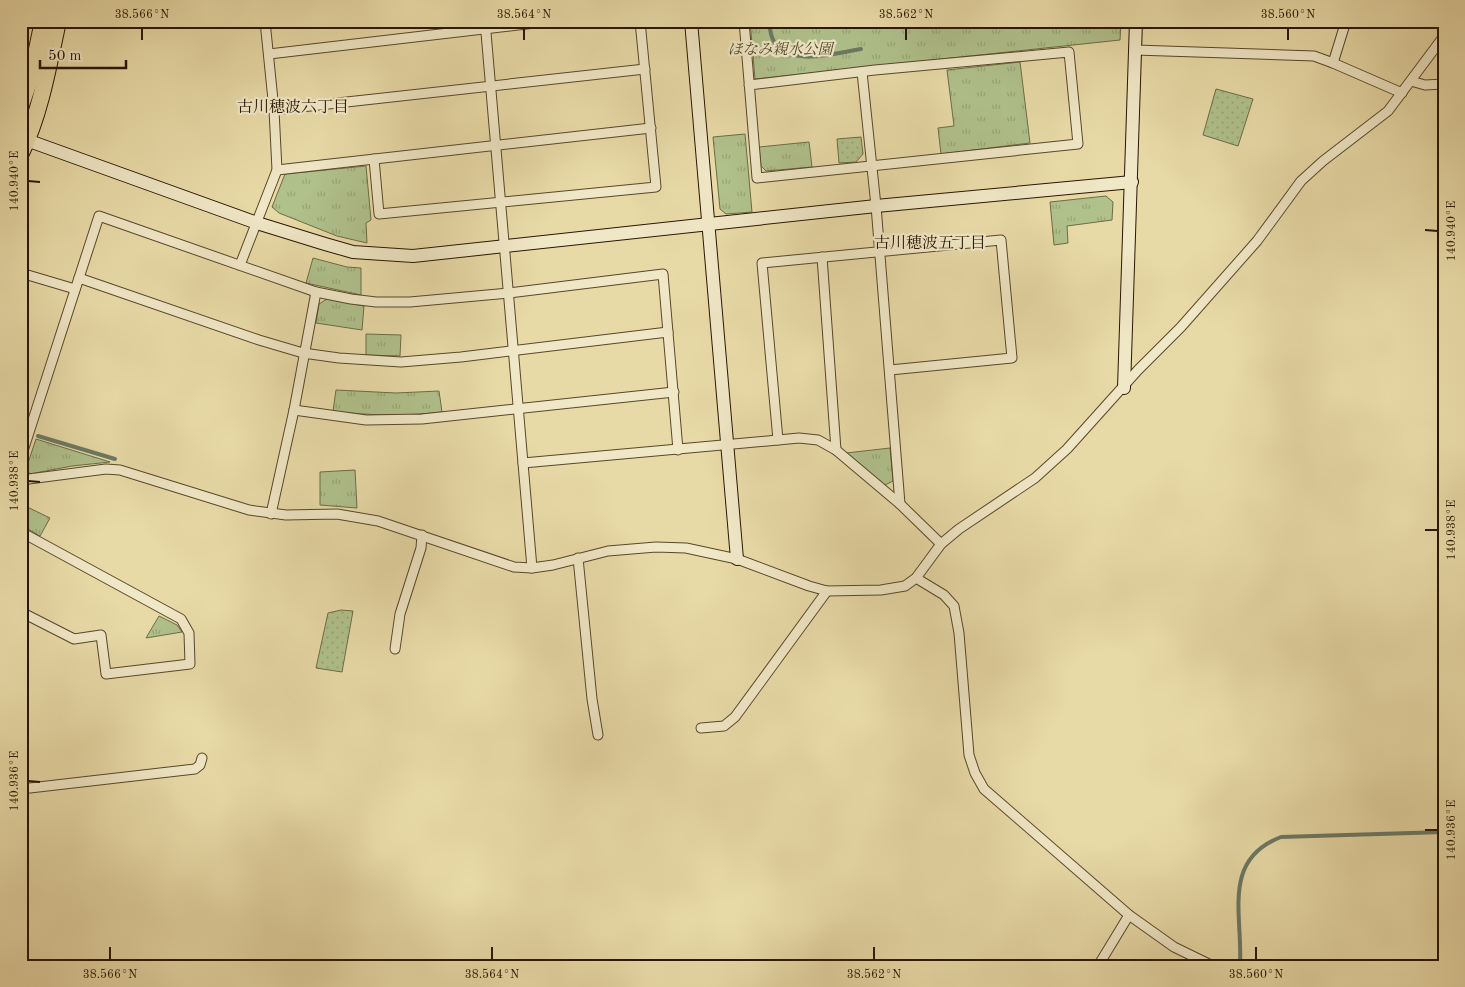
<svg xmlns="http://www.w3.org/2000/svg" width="1465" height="987" font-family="'Old Standard TT','Noto Serif JP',serif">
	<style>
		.grass { fill: url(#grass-tufts); stroke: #6c6c46 }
		.garden { fill: url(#garden-dots); stroke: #6c6c46 }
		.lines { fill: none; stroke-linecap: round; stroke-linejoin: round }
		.stream { stroke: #6b7965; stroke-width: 4 }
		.street-casing { stroke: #58472a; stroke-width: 11 }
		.secondary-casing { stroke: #281600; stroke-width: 14 }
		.highway-casing { stroke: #281600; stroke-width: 18 }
		.street { stroke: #f0e7c6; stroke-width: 9 }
		.secondary { stroke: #f0e7c6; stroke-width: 12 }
		.highway { stroke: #e8daa7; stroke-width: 16 }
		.ticks { fill: none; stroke: #281600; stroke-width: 2 }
		.labels { text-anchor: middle; stroke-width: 4.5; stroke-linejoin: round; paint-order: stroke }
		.park-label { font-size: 15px; font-style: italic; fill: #51492a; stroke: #f0e7c6 }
		.neighbourhood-label { font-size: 16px; fill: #281600; stroke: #f0e7c6 }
		.neatline { fill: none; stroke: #281600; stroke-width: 2 }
		.ticks-label { font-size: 12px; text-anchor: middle; fill: #281600 }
	</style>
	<defs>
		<pattern id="grass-tufts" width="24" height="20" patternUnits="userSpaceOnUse" patternTransform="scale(1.25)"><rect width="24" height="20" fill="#b0c18c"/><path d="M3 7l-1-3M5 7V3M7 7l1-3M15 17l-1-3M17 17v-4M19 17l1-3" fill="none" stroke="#97a577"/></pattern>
		<pattern id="garden-dots" width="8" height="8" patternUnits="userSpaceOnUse" patternTransform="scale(1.25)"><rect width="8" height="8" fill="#b0c18c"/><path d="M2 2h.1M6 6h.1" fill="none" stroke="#97a577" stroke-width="1.8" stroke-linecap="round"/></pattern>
	</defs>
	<rect width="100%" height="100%" fill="#e8daa7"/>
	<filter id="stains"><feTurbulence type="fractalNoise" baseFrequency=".004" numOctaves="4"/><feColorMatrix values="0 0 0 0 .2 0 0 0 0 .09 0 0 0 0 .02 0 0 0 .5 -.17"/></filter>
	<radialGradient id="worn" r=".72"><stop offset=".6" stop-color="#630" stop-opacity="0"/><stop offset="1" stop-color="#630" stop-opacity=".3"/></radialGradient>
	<g class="grass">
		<path d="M750,21h371l-1,19 -365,39z"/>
		<path d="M1020,62l10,81 -89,11 -3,-26 16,-2 -7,-56z"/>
		<path d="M745,134l7,78 -26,2 -6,-5 -7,-72z"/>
		<path d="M809,142l3,25 -46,4 -5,-5 -2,-19z"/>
		<path d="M366,166l5,54 -5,3 1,20 -30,-7 -58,-23 -7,-6 13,-33z"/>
		<path d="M1106,196l7,6 -1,18 -45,6 1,17 -14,2 -4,-43z"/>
		<path d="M313,258l34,9 14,1v27l-55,-12z"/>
		<path d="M327,299l37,7 -2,24 -46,-7 3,-19z"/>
		<path d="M366,334l35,1 -1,21 -34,-1z"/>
		<path d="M336,390l60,3 43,-2 3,21c-37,4 -72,4 -109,-1z"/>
		<path d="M36,439l74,23 -38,4 -42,8 -4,-5z"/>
		<path d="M890,448l3,33 -10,5 -37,-33z"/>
		<path d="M355,470l2,38 -37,-3v-33z"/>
		<path d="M21,504l29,14 -10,18 -19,-11z"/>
		<path d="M159,616l18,9 5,7 -36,6z"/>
	</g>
	<g class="garden">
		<path d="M1216,89l37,10 -15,47 -35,-11z"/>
		<path d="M861,137l2,17 -7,8 -17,1 -2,-24z"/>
		<path d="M341,610l12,1 -11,61 -26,-4 12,-55z"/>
	</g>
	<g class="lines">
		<g class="stream">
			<path d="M769,21c1,9 2,19 9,26 17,18 60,6 83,2"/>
			<path d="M38,436l77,23"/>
			<path d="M1240,966c3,-51 -19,-106 41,-129l163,-5"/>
		</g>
		<defs>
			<g id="street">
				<path d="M485,21l47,547"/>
				<path d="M744,21l13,157 321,-34 -9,-92 -194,18 -126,15"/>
				<path d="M1135,50l179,6 19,7 69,30"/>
				<path d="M269,54l283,-33"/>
				<path d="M1333,63l13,-42"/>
				<path d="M862,72l14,134 24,298"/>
				<path d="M1411,81l14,4 19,-1"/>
				<path d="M274,110l371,-41"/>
				<path d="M374,159l5,55 277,-27 -16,-166"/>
				<path d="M277,170l374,-42"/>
				<path d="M822,257l14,193"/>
				<path d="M240,265l37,-95 -3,-60 -9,-89"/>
				<path d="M21,273l54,16"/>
				<path d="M79,278l180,62 44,13 36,5 62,4 60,-5 207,-25"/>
				<path d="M294,410l72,10 56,-1 252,-27"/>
				<path d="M778,440l-16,-177 239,-23 11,118 -122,12"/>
				<path d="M21,457l78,-241 217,76 35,7 25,3h34l99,-9 154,-19 15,176"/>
				<path d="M523,463l255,-23 21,-2 19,2 18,10 64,54 41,40"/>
				<path d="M21,480l85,-11 14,1 129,40 37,5 51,-1 41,7 136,46 18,1 21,-3 55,-14 48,-4 30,1 51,11 72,27 18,5 54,-1 24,-4 11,-8 25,-34 18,-15 76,-51 32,-29 71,-79 43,-43 76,-86 44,-60 22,-20 65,-50 56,-75"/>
				<path d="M271,514l23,-104 22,-118"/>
				<path d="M21,532l160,87 8,14 1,31 -84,10 -5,-39 -27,4 -53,-27"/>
				<path d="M578,558l14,141 6,36"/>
				<path d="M916,578l28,17 10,11 5,27 10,122 6,18 9,16 145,126 45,32 39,19"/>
				<path d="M395,649l5,-35 21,-66 1,-13"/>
				<path d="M701,728l23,-2 11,-9 92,-126"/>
				<path d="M21,789l174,-20 5,-4 2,-7"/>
				<path d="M21,953l1,13"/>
				<path d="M1098,966l31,-51"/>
			</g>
			<g id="secondary">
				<path d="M691,21l46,538"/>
				<path d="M21,138l236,85 68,21 28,8 60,4 463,-50 256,-24"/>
				<path d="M1124,388l12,-367"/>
			</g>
			<g id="highway">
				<path d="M21,105l11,-32 11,-52"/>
				<path d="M21,153c19,-38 28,-90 37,-132"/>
			</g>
		</defs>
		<use href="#street" class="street-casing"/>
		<use href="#secondary" class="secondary-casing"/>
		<use href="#highway" class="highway-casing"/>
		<use href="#street" class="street"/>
		<use href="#secondary" class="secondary"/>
		<use href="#highway" class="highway"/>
	</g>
	<path class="ticks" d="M142,40v-12M524,40v-12M906,40v-12M1288,40v-12M28,181l12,1M1425,230l13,1M28,481l12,1M1425,530h13M28,781l12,1M1425,830h13M110,960v-13M492,960v-13M874,960v-13M1256,960v-13"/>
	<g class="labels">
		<g class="park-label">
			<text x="780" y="54">ほなみ親水公園</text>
		</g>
		<g class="neighbourhood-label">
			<text x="293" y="112">古川穂波六丁目</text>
			<text x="930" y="248">古川穂波五丁目</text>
		</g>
	</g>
	<rect width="1465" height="987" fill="none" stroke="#e8daa7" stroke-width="55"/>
	<path d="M40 60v8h86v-8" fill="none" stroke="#281600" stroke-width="2.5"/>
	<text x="48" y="60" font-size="15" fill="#281600" stroke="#f0e7c6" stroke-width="4" paint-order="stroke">50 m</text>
	<rect x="28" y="28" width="1410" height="932" class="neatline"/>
	<g class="ticks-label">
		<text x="142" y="18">38.566°N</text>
		<text x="524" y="18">38.564°N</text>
		<text x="906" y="18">38.562°N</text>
		<text x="1288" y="18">38.560°N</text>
		<text transform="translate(14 181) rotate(-90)" y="4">140.940°E</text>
		<text transform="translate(1451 231) rotate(-90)" y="4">140.940°E</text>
		<text transform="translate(14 481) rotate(-90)" y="4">140.938°E</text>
		<text transform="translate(1451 530) rotate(-90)" y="4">140.938°E</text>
		<text transform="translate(14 781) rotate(-90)" y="4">140.936°E</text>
		<text transform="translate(1451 830) rotate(-90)" y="4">140.936°E</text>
		<text x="110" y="978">38.566°N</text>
		<text x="492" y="978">38.564°N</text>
		<text x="874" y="978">38.562°N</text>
		<text x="1256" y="978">38.560°N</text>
	</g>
	<rect width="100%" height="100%" filter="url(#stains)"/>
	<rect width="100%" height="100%" fill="url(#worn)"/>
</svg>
